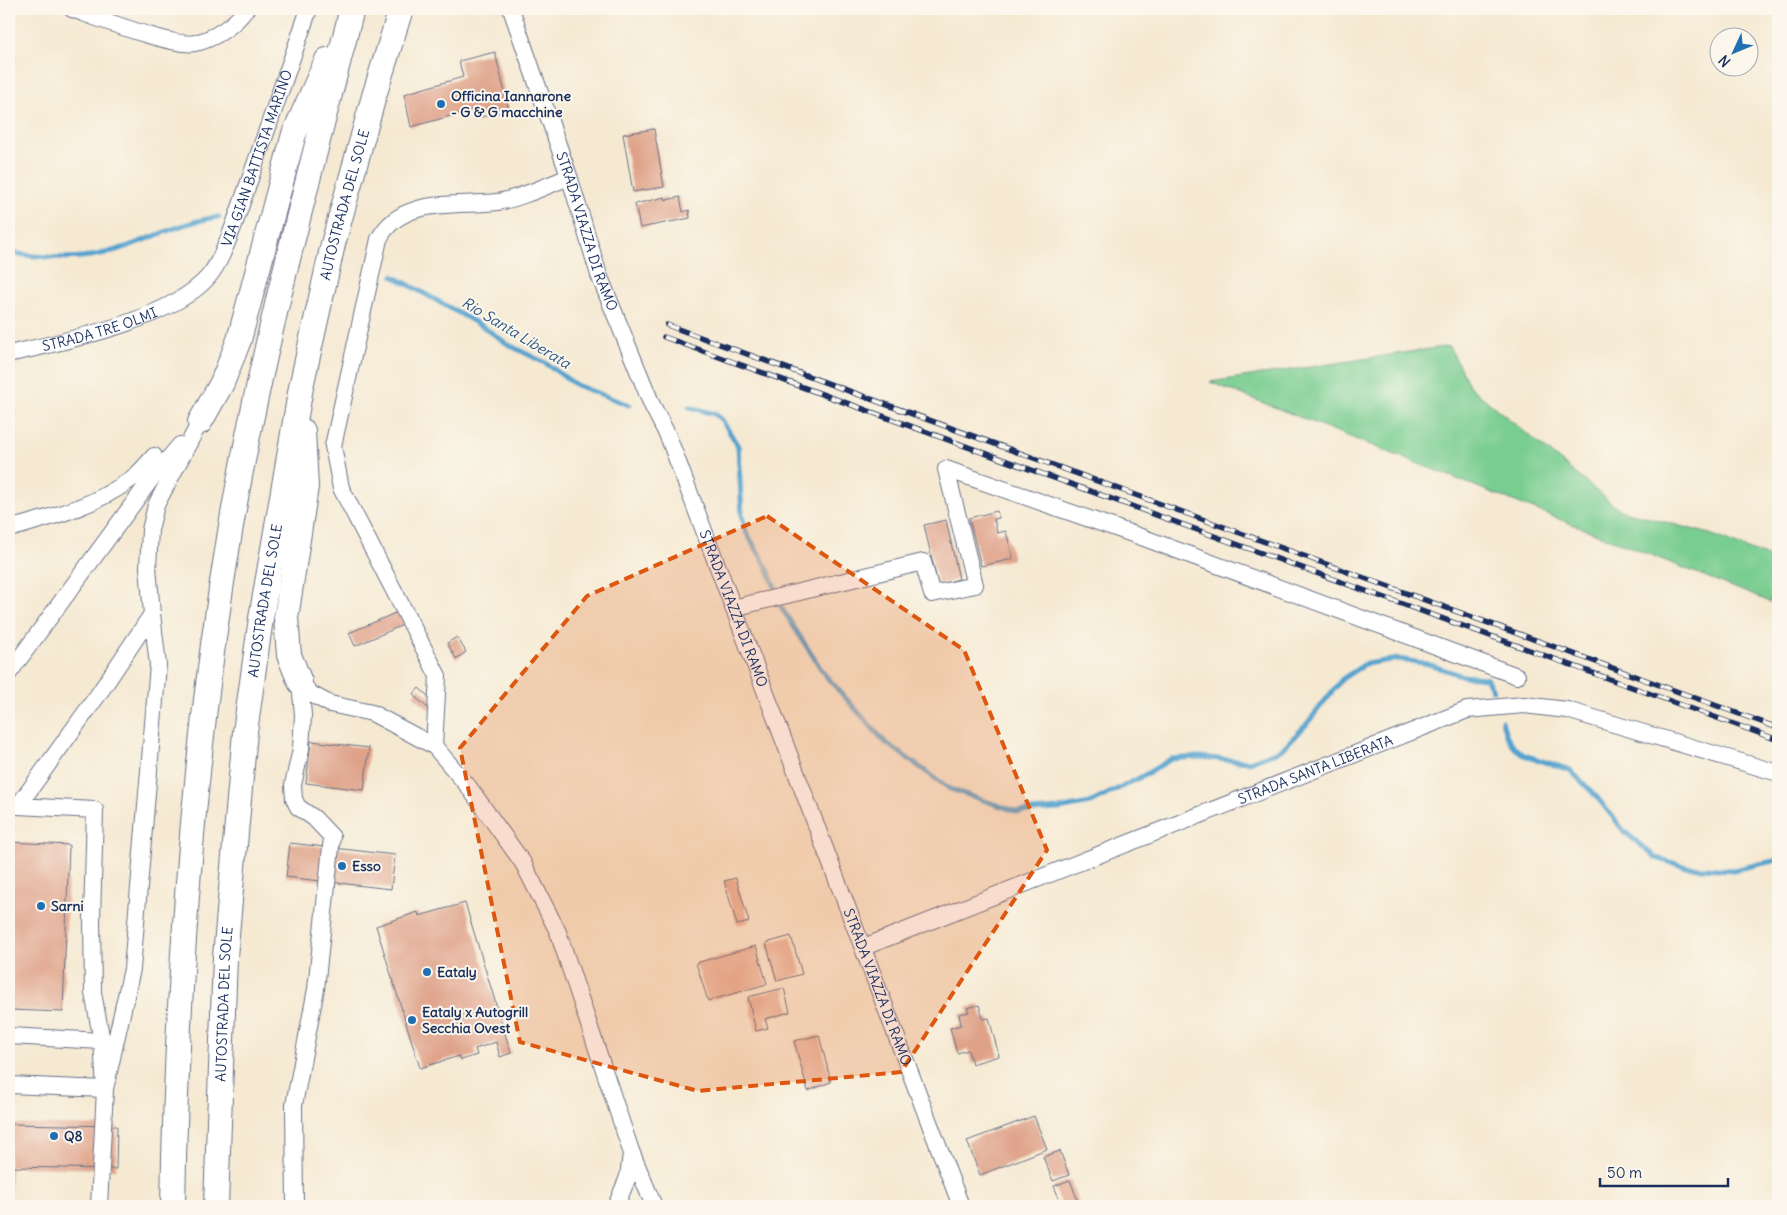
<svg xmlns="http://www.w3.org/2000/svg" width="1787" height="1215" font-family="Delius,sans-serif">
	<style>
		.green { fill: #79cd91; stroke: #4a7e78 }
		.lines { fill: none; stroke-linecap: round; stroke-linejoin: round }
		.stream { stroke: #55a3ce; stroke-width: 5 }
		.building { fill: #dfa289 }
		.minor-casing { stroke: #677087; stroke-width: 18 }
		.highway-casing { stroke: #677087; stroke-width: 26 }
		.minor { stroke: #fff; stroke-width: 16 }
		.highway { stroke: #fff; stroke-width: 24 }
		.rail-casing { stroke: #1b2f5e; stroke-width: 5.5 }
		.rail { stroke: #fbf7ec; stroke-width: 4; stroke-dasharray: 11; stroke-linecap: butt }
		.marked { fill: #de5710; fill-opacity: 0.2; stroke: #de5710; stroke-width: 4; stroke-dasharray: 10 6; stroke-linejoin: round }
		.poi-dot { fill: #1f6fb2; stroke: #fbf7ec; stroke-width: 2 }
		.labels { text-anchor: middle; stroke-width: 4; stroke-linejoin: round; paint-order: stroke }
		.poi-label { font-size: 14px; font-weight: bold; fill: #1b2f5e; stroke: #fbf7ec; text-anchor: start }
		.street-label { font-size: 14px; fill: #1b2f5e; stroke: #fbf7ec }
		.water-label { font-size: 15px; font-style: italic; fill: #2f5885; stroke: #fbf7ec }
	</style>
	<rect width="100%" height="100%" fill="#fbf7ec"/>
	<filter id="ink" filterUnits="userSpaceOnUse"><feTurbulence type="fractalNoise" baseFrequency=".02" numOctaves="2"/><feDisplacementMap in="SourceGraphic" scale="10" xChannelSelector="R" yChannelSelector="G"/><feConvolveMatrix kernelMatrix="1 2 1 2 8 2 1 2 1" color-interpolation-filters="sRGB"/></filter>
	<filter id="wash" filterUnits="userSpaceOnUse"><feTurbulence type="fractalNoise" baseFrequency=".0096" numOctaves="4" result="noise"/><feDisplacementMap in="SourceGraphic" scale="20" xChannelSelector="R" yChannelSelector="G"/><feGaussianBlur stdDeviation="1.12" result="paint"/><feColorMatrix in="noise" values="0 0 0 0 0 0 0 0 0 0 0 0 0 0 0 0 0 1.4 0 .05"/><feComposite in="paint" operator="in"/></filter>
	<g filter="url(#wash)">
		<rect width="100%" height="100%" fill="#f5e9d2"/>
		<path class="green" d="M1449,346l21,41 150,123 90,24 68,27v44l-568,-223z"/>
		<g class="lines">
			<g class="stream">
				<path d="M9,253c24,3 49,6 73,4 48,-4 90,-35 137,-40"/>
				<path d="M393,276l89,50 27,19 36,18 31,22 53,20"/>
				<path d="M689,407l26,7 7,6 16,26 4,69 4,17 21,35 8,21"/>
				<path d="M781,607l44,68 60,67 65,47 68,23 41,-3 31,-6 53,-27 28,-17 28,-2 50,5 32,-12 25,-25 36,-46 23,-15 33,-5 30,5 35,12 23,2 7,12"/>
				<path d="M1502,721l4,14 9,13 9,7 46,15 26,26 28,35 32,27 31,9 46,3 45,-10"/>
			</g>
		</g>
		<g id="blocks">
			<g class="building">
				<path d="M495,52l14,58 -35,9 -2,-9 -61,17 -7,-33 59,-17 -4,-16z"/>
				<path d="M654,129l10,58 -31,5 -10,-58z"/>
				<path d="M665,197l1,3 14,-3 3,15 6,-2 1,8 -50,10 -5,-24z"/>
				<path d="M997,511l2,7 -5,1 3,14 9,-2 7,28 -32,7 -12,-48z"/>
				<path d="M946,520l13,59 -21,6 -14,-60z"/>
				<path d="M400,611l5,13 -50,22 -6,-13z"/>
				<path d="M457,637l9,15 -10,7 -9,-16z"/>
				<path d="M419,688l17,15 -6,7 -17,-15z"/>
				<path d="M311,741l58,7 -5,42 -58,-7z"/>
				<path d="M9,842l60,3 -6,167 -54,-2z"/>
				<path d="M290,843l105,12 -4,34 -105,-12z"/>
				<path d="M736,878l13,44 -12,3 -13,-44z"/>
				<path d="M465,903l46,150 -11,4 -4,-15 -21,7 2,6 -16,5 -2,-4 -39,12 -44,-142 42,-14 1,4z"/>
				<path d="M791,936l11,38 -25,7 -11,-38z"/>
				<path d="M756,946l11,38 -59,17 -12,-38z"/>
				<path d="M784,988l6,24 -25,7 3,9 -12,3 -8,-34z"/>
				<path d="M979,1005l4,14 6,-1 10,38 -27,8 -4,-14 -11,3 -7,-25 11,-3 -2,-11 10,-2 -2,-4z"/>
				<path d="M819,1035l12,47 -23,9 -14,-50z"/>
				<path d="M1034,1116l13,33 -67,26 -13,-34z"/>
				<path d="M9,1124l108,2 -1,43 -105,-2 -2,39z"/>
				<path d="M1060,1151l9,24 -16,6 -10,-24z"/>
				<path d="M1070,1180l9,24 -17,2 -8,-20z"/>
			</g>
		</g>
	</g>
	<g filter="url(#ink)">
		<use href="#blocks" fill-opacity="0" stroke="#677087" stroke-width="1"/>
		<g class="lines">
			<defs>
				<g id="minor">
					<path d="M72,9c23,8 103,39 123,34 19,-4 40,-18 51,-34"/>
					<path id="s1" d="M511,9l59,170 29,96 53,130 16,31 293,770"/>
					<path id="s2" d="M9,354c56,-13 163,-34 200,-78 12,-15 18,-34 25,-51l75,-216"/>
					<path d="M9,529c42,-12 84,-22 121,-49 9,-6 17,-16 24,-24"/>
					<path d="M733,608l190,-46 9,32 43,-9 -29,-116 198,69 373,138"/>
					<path d="M9,673l143,-195 28,-33"/>
					<path d="M300,682l11,12 19,10 42,9 62,33 34,40 55,77 35,69 73,219 23,55"/>
					<path d="M434,746l4,-70 -97,-188 -8,-42 46,-207c22,-43 79,-32 118,-37 22,-3 51,-17 72,-25"/>
					<path id="s3" d="M864,947l603,-237 57,-5 43,5 211,63"/>
					<path d="M9,1036l93,5"/>
					<path d="M9,1085l96,4 27,-120 26,-304 -6,-51"/>
					<path d="M99,1206l6,-117 -3,-48 -9,-48 -1,-74 3,-109 -77,-4 80,-111 54,-81 -4,-47 2,-37 6,-25 44,-83"/>
					<path d="M295,1206l-1,-101 22,-116 16,-152 -18,-19 -16,-11 -4,-8 -1,-14 8,-36 2,-34 -3,-33"/>
					<path d="M616,1206l12,-29 3,-23"/>
				</g>
				<g id="highway">
					<path d="M200,422l22,-39 17,-43 55,-206 33,-74"/>
					<path d="M300,682l-11,-27 -3,-37 20,-131 -3,-56"/>
					<path d="M173,1206c4,-228 20,-455 58,-680 30,-175 77,-346 121,-517"/>
					<path id="s4" d="M216,1206l9,-249 20,-225 16,-114 40,-231 32,-143 41,-148 27,-87"/>
				</g>
			</defs>
			<use href="#minor" class="minor-casing"/>
			<use href="#highway" class="highway-casing"/>
			<use href="#minor" class="minor"/>
			<use href="#highway" class="highway"/>
			<defs>
				<g id="rail">
					<path d="M667,325l1111,403"/>
					<path d="M664,337l1114,403"/>
				</g>
			</defs>
			<use href="#rail" class="rail-casing"/>
			<use href="#rail" class="rail"/>
		</g>
	</g>
	<path class="marked" d="M767,516l197,134 83,200 -146,222 -203,19 -178,-49 -60,-294 127,-152z"/>
	<g class="poi-dot">
		<circle cx="441" cy="104" r="5"/>
		<circle cx="342" cy="866" r="5"/>
		<circle cx="41" cy="906" r="5"/>
		<circle cx="427" cy="972" r="5"/>
		<circle cx="412" cy="1020" r="5"/>
		<circle cx="54" cy="1136" r="5"/>
	</g>
	<g class="labels">
		<g class="poi-label">
			<text x="451" y="101">Officina Iannarone<tspan x="451" dy="16">- G &amp; G macchine</tspan></text>
			<text x="352" y="871">Esso</text>
			<text x="51" y="911">Sarni</text>
			<text x="437" y="977">Eataly</text>
			<text x="422" y="1017">Eataly x Autogrill<tspan x="422" dy="16">Secchia Ovest</tspan></text>
			<text x="64" y="1141">Q8</text>
		</g>
		<g class="street-label">
			<text dy="5" stroke="none"><textPath href="#s2" startOffset="345">VIA GIAN BATTISTA MARINO</textPath></text>
			<text dy="5" stroke="none"><textPath href="#s4" startOffset="1012">AUTOSTRADA DEL SOLE</textPath></text>
			<text dy="5" stroke="none"><textPath href="#s1" startOffset="235">STRADA VIAZZA DI RAMO</textPath></text>
			<text dy="5" stroke="none"><textPath href="#s2" startOffset="94">STRADA TRE OLMI</textPath></text>
			<text dy="5" stroke="none"><textPath href="#s4" startOffset="608">AUTOSTRADA DEL SOLE</textPath></text>
			<text dy="5" stroke="none"><textPath href="#s1" startOffset="640">STRADA VIAZZA DI RAMO</textPath></text>
			<text dy="5" stroke="none"><textPath href="#s3" startOffset="485">STRADA SANTA LIBERATA</textPath></text>
			<text dy="5" stroke="none"><textPath href="#s1" startOffset="1045">STRADA VIAZZA DI RAMO</textPath></text>
			<text dy="5" stroke="none"><textPath href="#s4" startOffset="202">AUTOSTRADA DEL SOLE</textPath></text>
		</g>
		<g class="water-label">
			<text transform="translate(516 333) rotate(31)" y="5">Rio Santa Liberata</text>
		</g>
	</g>
	<rect width="1787" height="1215" fill="none" stroke="#fbf7ec" stroke-width="30"/>
	<g transform="translate(1734 52) rotate(226)"><circle r="24" fill="#fbf7ec" stroke="#a1a7b3"/>
	<path d="M0-4L9 19L0 12L-9 19Z" fill="#1f6fb2"/>
	<text y="-8" font-size="14" font-weight="bold" text-anchor="middle" fill="#1b2f5e">N</text>
	</g>
	<path d="M1600 1178v8h128v-8" fill="none" stroke="#1b2f5e" stroke-width="2.5"/>
	<text x="1607" y="1178" font-size="15" fill="#1b2f5e" stroke="#fbf7ec" stroke-width="4" paint-order="stroke">50 m</text>
</svg>
